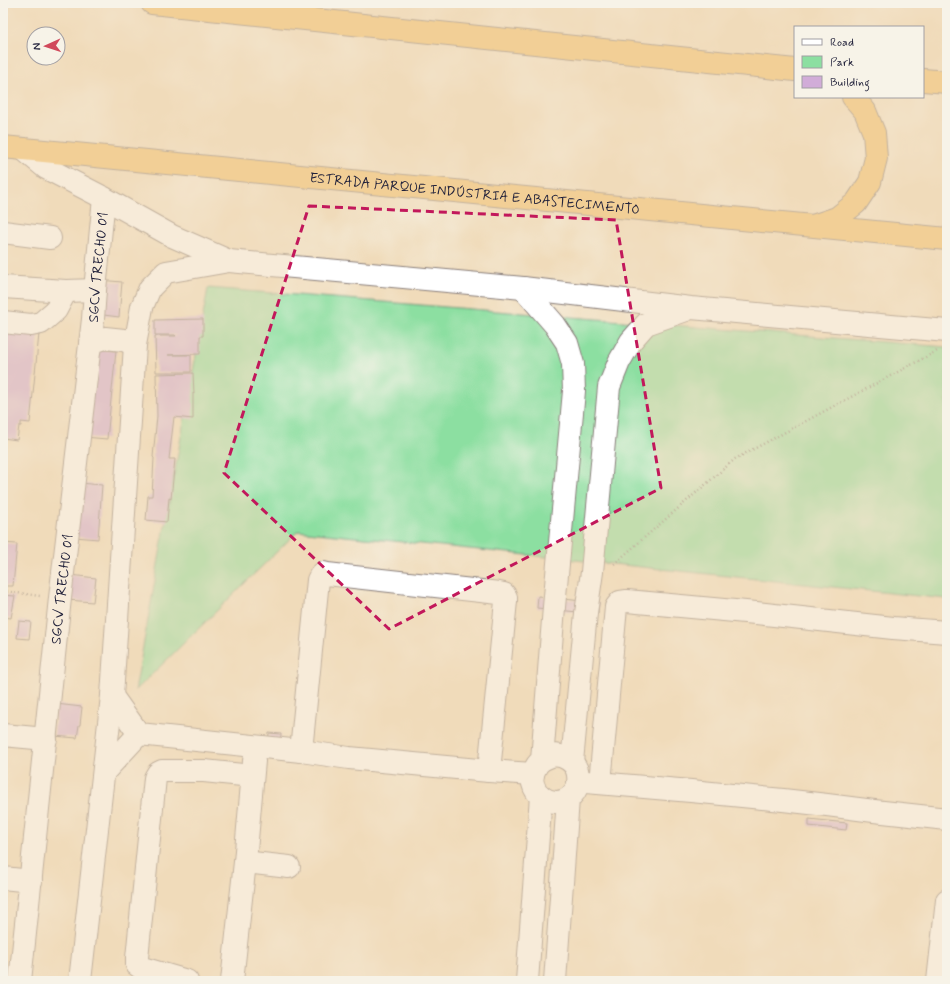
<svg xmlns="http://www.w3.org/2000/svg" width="950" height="984" font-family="Mynerve,sans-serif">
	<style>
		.green { fill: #8cdfa1; stroke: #57806e }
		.building { fill: #d1acd8 }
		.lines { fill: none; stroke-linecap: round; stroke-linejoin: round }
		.minor-casing { stroke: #897e7a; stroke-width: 24 }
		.highway-casing { stroke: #897e7a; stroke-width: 24 }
		.path { stroke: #897e7a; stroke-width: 2.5; stroke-dasharray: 1 3; stroke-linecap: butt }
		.minor { stroke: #fff; stroke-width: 22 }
		.highway { stroke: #f4c26a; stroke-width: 22 }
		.marked { fill: none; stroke: #c2185b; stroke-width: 3; stroke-dasharray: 8 5; stroke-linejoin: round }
		.labels { text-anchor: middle; stroke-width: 3; stroke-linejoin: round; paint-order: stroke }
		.street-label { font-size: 14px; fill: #22223b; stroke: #f7f3e8 }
	</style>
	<rect width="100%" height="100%" fill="#f7f3e8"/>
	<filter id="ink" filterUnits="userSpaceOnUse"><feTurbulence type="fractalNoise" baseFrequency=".025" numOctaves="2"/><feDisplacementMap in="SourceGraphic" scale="8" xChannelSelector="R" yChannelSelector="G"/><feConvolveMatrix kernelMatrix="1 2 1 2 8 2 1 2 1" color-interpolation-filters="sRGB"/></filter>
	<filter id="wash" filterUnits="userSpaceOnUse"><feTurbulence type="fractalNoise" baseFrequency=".012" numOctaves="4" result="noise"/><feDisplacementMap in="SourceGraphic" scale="16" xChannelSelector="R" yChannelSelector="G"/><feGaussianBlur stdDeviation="0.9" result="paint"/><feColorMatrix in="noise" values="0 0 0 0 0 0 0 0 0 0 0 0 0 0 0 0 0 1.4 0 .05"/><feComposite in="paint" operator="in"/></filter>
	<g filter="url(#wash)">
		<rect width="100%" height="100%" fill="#f0dbba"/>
		<path class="green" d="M208,288l739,59v252l-649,-68 -163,160z"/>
		<g id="blocks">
			<g class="building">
				<path d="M99,280l23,2 -3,35 -23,-3z"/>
				<path d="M203,319v17h-3v18l-32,1h23v17h-35l-1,-36h21l-1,-1h-20v-15z"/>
				<path d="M3,328l36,6 -9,89 -9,-1v4h-2l-2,14 -14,-2z"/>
				<path d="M92,349l24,2 -9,88 -23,-2z"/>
				<path d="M193,373l1,21 -1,-1v26l-19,-2 -5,42h6l-4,40 -2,-1 -2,24 -21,-2 2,-24h4l2,-38 -1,-1 4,-41 -1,-42z"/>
				<path d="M79,483l23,2 -4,54 -23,-2z"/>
				<path d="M3,543l14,1 -4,42h-10z"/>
				<path d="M70,575l26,3 -3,24 -26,-2z"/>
				<path d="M3,595l12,1 -4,22 -8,-1z"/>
				<path d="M538,596l61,7 -1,11 -61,-6z"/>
				<path d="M19,621l12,1 -2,17 -12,-1z"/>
				<path d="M56,704l26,3 -2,18h-1l-2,13 -23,-2z"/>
				<path d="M269,733l12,1 -2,25 -12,-1z"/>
				<path d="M809,819l38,4 -1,7 -37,-4z"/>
			</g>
		</g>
	</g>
	<g filter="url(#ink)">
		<use href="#blocks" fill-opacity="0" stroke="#897e7a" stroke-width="1"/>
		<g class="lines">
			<defs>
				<g id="minor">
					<path d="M23,149l23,19 58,30 68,38 57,25 294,27 168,20 256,23"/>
					<path d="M3,232l47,6"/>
					<path d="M3,287l63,4 29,-1"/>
					<path d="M523,288l32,37 12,18 6,21 1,27 -20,216 -12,153c-2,2 -5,4 -6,7 -14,23 17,47 36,28 6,-6 7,-13 6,-20 -1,-12 -15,-22 -27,-19 -3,1 -6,3 -9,4"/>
					<path d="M3,322l28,3 10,-2 15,-13 10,-19"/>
					<path d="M90,343l15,-5 19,2 11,5"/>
					<path d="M112,696l27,38 162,17 48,7 140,13 44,3"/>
					<path d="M3,735l43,4"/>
					<path d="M301,751l17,-171 2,-4 3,-3 4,1 172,19 5,1 2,3v4l-17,170"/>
					<path d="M572,762l14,-149 6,-41 17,-185 10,-25 12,-21 15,-17 40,-14"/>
					<path d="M104,772l35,-38"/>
					<path d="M586,782l105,9 92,9 44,5 47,6 73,8"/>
					<path d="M600,783l16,-176 4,-5 7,-1 129,12 137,15 54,4"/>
					<path d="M245,862l44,5"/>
					<path d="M3,878l28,3"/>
					<path id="s1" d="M20,981l40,-383 33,-279 2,-29 9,-92"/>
					<path d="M80,981l32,-285 23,-351 7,-38 8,-19 16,-16 63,-11"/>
					<path d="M187,981l-41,-12 -5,-1 -4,-3v-7l18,-180 3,-5 4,-2h42l48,5"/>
					<path d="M232,981l13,-119 9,-101"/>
					<path d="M527,981l14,-185"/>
					<path d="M555,981l13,-182"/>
					<path d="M938,981l9,-81"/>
				</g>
				<g id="highway">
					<path d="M152,3l643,67"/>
					<path d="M923,80l24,2"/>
					<path id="s2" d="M3,147l944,92"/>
					<path d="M816,225l21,-7 19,-15 14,-21 6,-24 -2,-25 -9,-22 -12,-14"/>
				</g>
			</defs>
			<use href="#minor" class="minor-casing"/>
			<use href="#highway" class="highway-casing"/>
			<g class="path">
				<path d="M614,564l121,-105 202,-108"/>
				<path d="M3,591l37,5"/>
			</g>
			<use href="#minor" class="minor"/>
			<use href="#highway" class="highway"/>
		</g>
	</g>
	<path d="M0 0H950V984H0ZM309,206l307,14 45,268 -272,141 -165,-156z" fill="#f0dbba" fill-opacity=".55" fill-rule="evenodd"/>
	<path class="marked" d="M309,206l307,14 45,268 -272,141 -165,-156z"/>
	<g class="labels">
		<g class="street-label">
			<text dy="5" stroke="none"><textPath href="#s2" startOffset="474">ESTRADA PARQUE INDÚSTRIA E ABASTECIMENTO</textPath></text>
			<text dy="5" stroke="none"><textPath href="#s1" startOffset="718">SGCV TRECHO 01</textPath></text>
			<text dy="5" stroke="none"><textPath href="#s1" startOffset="394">SGCV TRECHO 01</textPath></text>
		</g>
	</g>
	<rect width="950" height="984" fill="none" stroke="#f7f3e8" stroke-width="16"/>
	<rect x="794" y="26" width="130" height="72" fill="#f7f3e8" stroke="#a29fa3"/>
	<rect x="802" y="39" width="20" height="6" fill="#ffffff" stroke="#a29fa3"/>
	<text x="830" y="46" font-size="12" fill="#22223b">Road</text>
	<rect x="802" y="56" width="20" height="12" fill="#8cdfa1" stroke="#a29fa3"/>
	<text x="830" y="66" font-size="12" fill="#22223b">Park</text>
	<rect x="802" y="76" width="20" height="12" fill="#d1acd8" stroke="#a29fa3"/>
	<text x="830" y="86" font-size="12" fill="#22223b">Building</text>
	<g transform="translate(46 46) rotate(267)"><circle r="19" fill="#f7f3e8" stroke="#a29fa3"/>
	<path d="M0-3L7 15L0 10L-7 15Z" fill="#d1495b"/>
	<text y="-6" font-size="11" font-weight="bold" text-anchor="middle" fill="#22223b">N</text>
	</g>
</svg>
